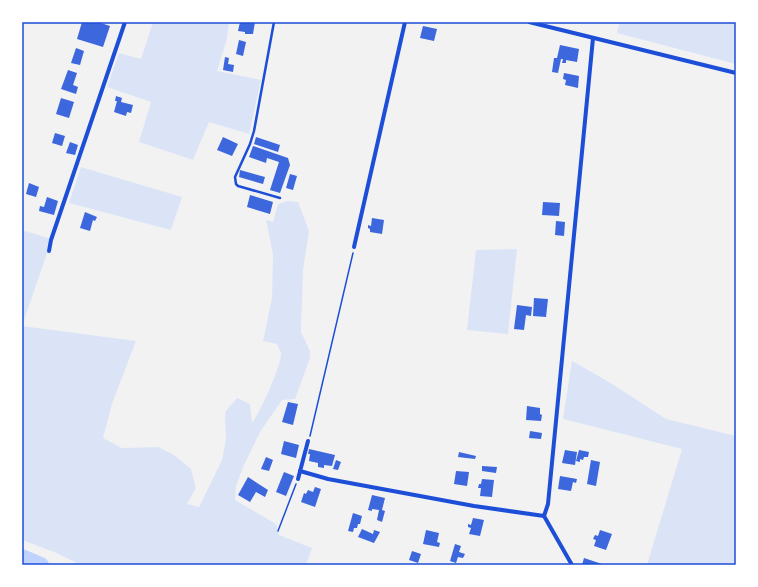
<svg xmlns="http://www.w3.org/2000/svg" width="758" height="587" font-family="'Titillium Web',sans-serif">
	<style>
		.green { fill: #dbe4f7 }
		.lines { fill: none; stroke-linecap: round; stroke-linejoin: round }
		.river { stroke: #bfd3fe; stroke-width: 16 }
		.building { fill: #3d67dc }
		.path { stroke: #1d4ed8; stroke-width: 1.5 }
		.service { stroke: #1d4ed8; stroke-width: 2.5 }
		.minor { stroke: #1d4ed8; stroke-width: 4 }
		.neatline { fill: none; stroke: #1d4ed8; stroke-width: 1.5 }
	</style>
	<rect width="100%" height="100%" fill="#f2f2f2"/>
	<g class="green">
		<path d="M153,22h76l-2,17 -10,32 44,9 -12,54 -40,-12 -16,38 -54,-18 12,-40 -44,-15 12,-34 22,6z"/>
		<path d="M620,22h116v42l-119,-31z"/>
		<path d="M81,167l101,30 -11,33 -102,-27z"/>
		<path d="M288,201l10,1 11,29 -6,39 -1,34 -1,17v11l9,19v7l-15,41 -13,1 -22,32 -16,33 -8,21 -1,14 41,24 3,11 33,13 -6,17h-225l-27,-13 -32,-12v-310l30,9 -30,87 114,15 -24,63 -9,34 19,10 36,-1 16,8 17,14 5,19 -9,16 12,3 23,-47 4,-21 -1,-27 12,-14 13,6 2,19c8,-10 30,-59 29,-70 -1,-3 -3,-6 -4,-9l-14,-3 9,-43 1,-44 -7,-34 7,2 5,-18z"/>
		<path d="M517,249l-9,85 -41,-4 9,-80z"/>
		<path d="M572,361l37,21 57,37 70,17v129h-89l35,-116 -119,-30z"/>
	</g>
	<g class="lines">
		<path class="river" d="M22,557l19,8"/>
	</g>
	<g class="building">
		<path d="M82,22h16l12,4 -7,21 -26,-8z"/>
		<path d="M240,22h15l-2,12h-8v-2l-7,-1z"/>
		<path d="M423,26l14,3 -3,12 -14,-3z"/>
		<path d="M239,40l7,2 -3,14 -7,-2z"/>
		<path d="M560,45l19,4 -2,13 -11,-2v3h-4l1,-4h-2l-3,14 -6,-1 2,-14h3z"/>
		<path d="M76,48l8,3 -4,14 -9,-2z"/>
		<path d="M225,57l4,1 -1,6 6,1 -1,7 -10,-2z"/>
		<path d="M68,70l9,3 -4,12 5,2 -2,7 -15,-5z"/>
		<path d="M564,73l15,3 -1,12 -13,-3 1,-5 -3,-1z"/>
		<path d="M116,96l6,2 -1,4 12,3 -2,8 -4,-1 -1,4 -12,-4 3,-11h-2z"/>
		<path d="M61,98l13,4 -5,16 -13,-4z"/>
		<path d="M55,133l10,3 -3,10 -10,-3z"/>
		<path d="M223,137l15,7 -6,12 -15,-6z"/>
		<path d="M256,137l24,8 -2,7 -24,-8z"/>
		<path d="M70,142l8,3 -3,10 -9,-2z"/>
		<path d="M253,146l35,12 2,7 -10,28 -10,-3 9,-28 -12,-4 -1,5 -17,-6z"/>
		<path d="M240,170l25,7 -2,7 -24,-7z"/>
		<path d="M290,174l7,2 -4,14 -7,-2z"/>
		<path d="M29,183l10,4 -3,10 -10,-3z"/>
		<path d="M250,195l23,7 -3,12 -23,-7z"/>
		<path d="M47,197l11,4 -4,14 -15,-4 1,-5 4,1z"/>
		<path d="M543,202l17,1 -1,13 -17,-1z"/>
		<path d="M85,212l12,5 -2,4 -2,-1 -3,11 -10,-3z"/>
		<path d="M372,218l12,2 -2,14 -12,-2v-3l-2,-1v-3l3,1z"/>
		<path d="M556,221l9,1 -1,14 -9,-1z"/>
		<path d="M534,298l14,1 -2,18 -13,-1z"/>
		<path d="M517,305l15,2 -1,9 -5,-1 -2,15 -10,-1z"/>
		<path d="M288,402l10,2 -5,21 -11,-3z"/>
		<path d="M527,406l13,2v6l2,1 -1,6 -15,-1z"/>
		<path d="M530,431l12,2 -1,6 -12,-1z"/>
		<path d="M284,441l15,4 -3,13 -15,-4z"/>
		<path d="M309,449l26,6 -3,11 -8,-1v3l-6,-1v-4l-9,-2 1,-7h-2z"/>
		<path d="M565,450l12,2 -2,13 -13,-2z"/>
		<path d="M579,450l10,2 -1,5h-4l-1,3 -3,-1v3l-4,-1z"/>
		<path d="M459,452l17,4 -1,3 -17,-2z"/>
		<path d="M266,457l7,3 -4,11 -8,-2z"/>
		<path d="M336,460l5,2 -3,8 -5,-1z"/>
		<path d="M591,460l9,2 -4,24 -9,-2z"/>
		<path d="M482,466l15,1 -1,6 -14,-2z"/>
		<path d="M456,471l13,1 -2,14 -13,-2z"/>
		<path d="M284,472l10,4 -8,20 -10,-4z"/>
		<path d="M560,476l17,3 -1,4 -3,-1 -2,9 -13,-2z"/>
		<path d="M248,477l20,13 -3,7 -9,-5 -6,10 -12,-7z"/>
		<path d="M482,479l12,1 -2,17 -12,-1 1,-8h-3l1,-4h2z"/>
		<path d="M315,487l6,2 -6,18 -14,-5 3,-9 2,1 2,-4 5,2z"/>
		<path d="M372,495l13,3 -3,12 3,1 -3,11 -5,-2 2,-10 -7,-1v2l-4,-1z"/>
		<path d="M353,513l9,3 -2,8h-2l-1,4h-3l-1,4 -5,-1z"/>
		<path d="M473,518l11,2 -4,16 -11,-2 2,-6 -3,-1v-3l3,1z"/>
		<path d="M362,529l11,5 1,-4 6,2 -6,11 -16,-6z"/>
		<path d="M426,530l13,3 -2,9 3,1 -1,4 -16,-3z"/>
		<path d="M600,530l12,4 -6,16 -12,-4 2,-6 -3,-1 2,-4 3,1z"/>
		<path d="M455,544l6,2 -2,6 6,2 -2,4 -5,-1 -2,6 -6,-2z"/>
		<path d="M412,551l9,3 -3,9 -9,-3z"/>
		<path d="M584,558l21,7h-23z"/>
	</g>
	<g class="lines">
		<g class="path">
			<path d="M310,436l43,-183"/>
			<path d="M278,531l18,-47"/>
		</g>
		<path class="service" d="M274,22l-20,109 -4,13 -15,33 1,7 2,2 42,12"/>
		<g class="minor">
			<path d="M529,22l207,51"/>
			<path d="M354,247l51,-225"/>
			<path d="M49,251l2,-11 74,-218"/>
			<path d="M300,471l28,8 146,27 70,10 4,-12 45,-466"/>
			<path d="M298,479l10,-38"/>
			<path d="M544,516l28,49"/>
		</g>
	</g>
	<rect width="758" height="587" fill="none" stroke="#ffffff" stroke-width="46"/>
	<rect x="23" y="23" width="712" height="541" class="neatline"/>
</svg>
